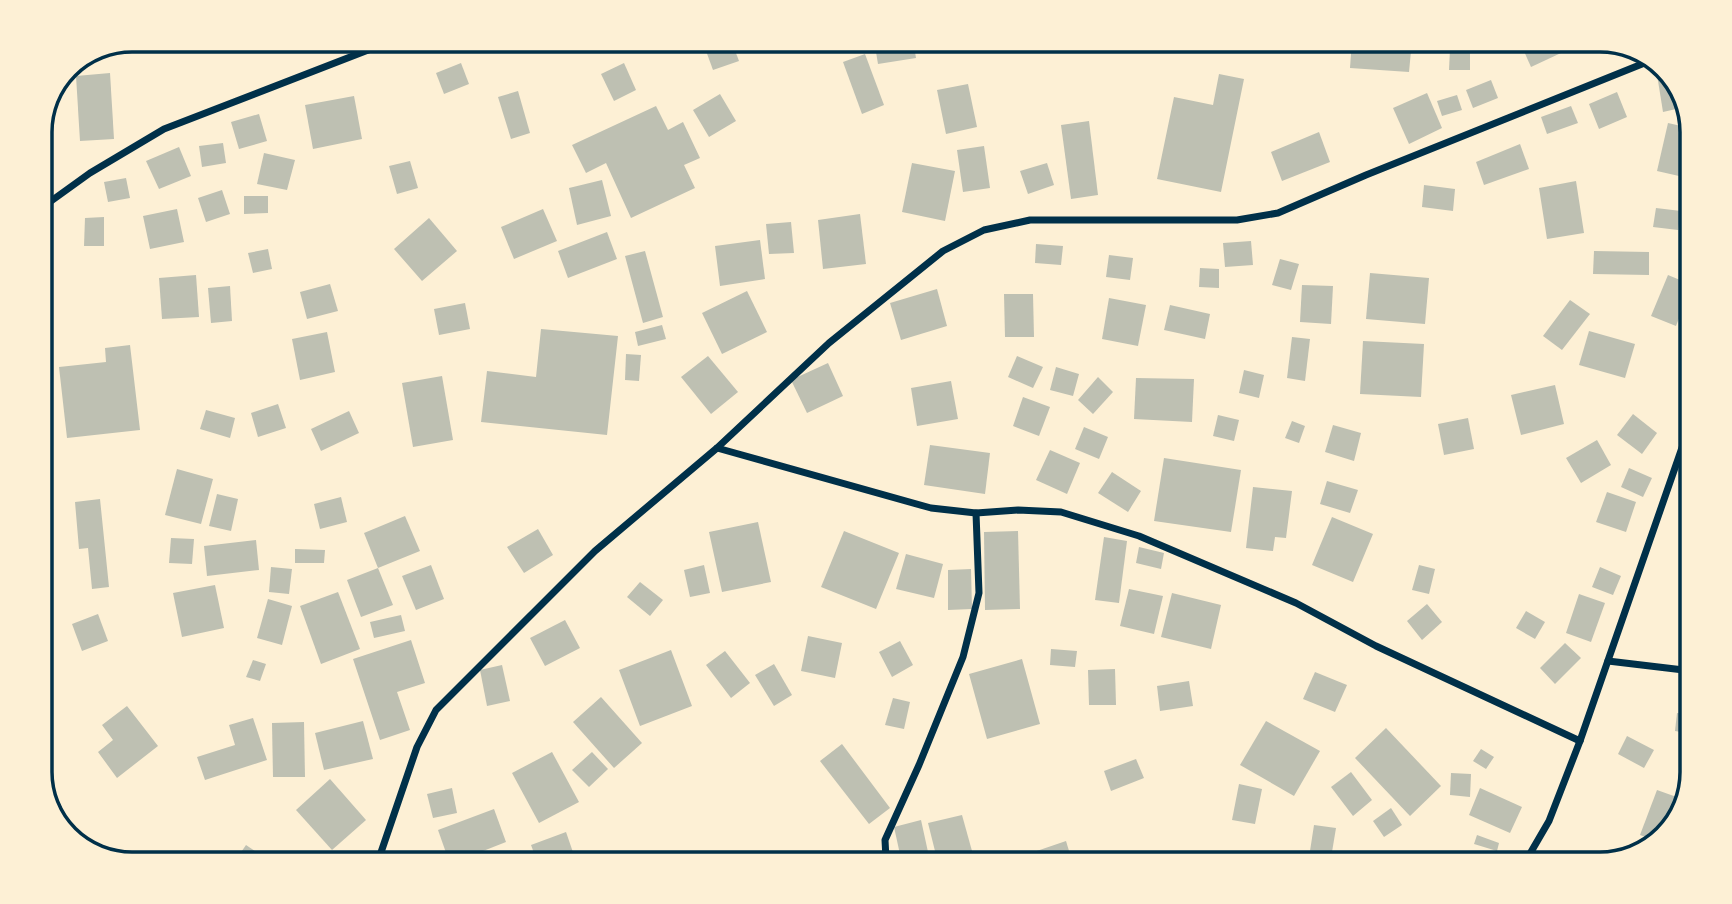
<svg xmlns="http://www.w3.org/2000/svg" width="1732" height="904" font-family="'Playfair Display',serif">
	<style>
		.building { fill: #bec0b2 }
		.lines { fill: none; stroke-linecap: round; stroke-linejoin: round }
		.minor { stroke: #003049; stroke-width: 7 }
		.rim { fill: none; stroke: #003049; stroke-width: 3.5 }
	</style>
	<rect width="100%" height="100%" fill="#fdf0d5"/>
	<g class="building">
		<path d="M469,40h29v1l-27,8z"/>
		<path d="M702,40h29l8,21 -26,9z"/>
		<path d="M874,40h39l3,18 -38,6z"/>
		<path d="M966,40h64v12l-64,-3z"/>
		<path d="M1352,40h60l-3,32 -59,-4z"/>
		<path d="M1519,40h36l6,13 -30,14z"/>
		<path d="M1450,49h20v21h-21z"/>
		<path d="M865,54l19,51 -22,9 -19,-52z"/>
		<path d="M1655,62l21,20 9,25 -22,5z"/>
		<path d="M461,63l8,21 -25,10 -8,-21z"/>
		<path d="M624,63l12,27 -22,11 -13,-27z"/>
		<path d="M110,73l4,66 -34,2 -4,-65z"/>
		<path d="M1219,74l25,5 -23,113 -64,-13 17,-82 39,8z"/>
		<path d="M1491,80l7,18 -25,10 -7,-18z"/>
		<path d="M968,84l9,43 -31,7 -9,-44z"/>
		<path d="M518,91l12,42 -19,6 -13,-42z"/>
		<path d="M1617,92l10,25 -28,12 -10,-25z"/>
		<path d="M1427,93l15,35 -33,16 -16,-36z"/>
		<path d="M720,94l16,27 -27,16 -16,-27z"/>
		<path d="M1457,95l5,15 -20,6 -5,-15z"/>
		<path d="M354,96l8,43 -49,10 -8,-44z"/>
		<path d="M656,106l12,24 15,-8 17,36 -16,7 11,23 -64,30 -25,-55 -20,10 -14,-28z"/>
		<path d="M1571,106l7,17 -31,11 -6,-17z"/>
		<path d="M259,114l8,27 -28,8 -8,-27z"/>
		<path d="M1089,121l9,74 -27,4 -10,-74z"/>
		<path d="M1668,123l22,5 -11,48 -22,-5z"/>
		<path d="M1319,132l11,30 -48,19 -11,-29z"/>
		<path d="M223,143l3,20 -24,4 -3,-21z"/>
		<path d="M1520,144l9,25 -45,16 -8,-23z"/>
		<path d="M984,146l6,42 -27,4 -6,-42z"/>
		<path d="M179,147l12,29 -32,13 -13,-28z"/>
		<path d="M264,153l31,7 -8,30 -30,-6z"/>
		<path d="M410,161l8,27 -21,6 -8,-28z"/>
		<path d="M912,163l43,8 -10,50 -43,-9z"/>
		<path d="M1047,163l7,22 -26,9 -8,-23z"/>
		<path d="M126,178l4,20 -22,4 -4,-20z"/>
		<path d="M602,180l9,36 -34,9 -8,-37z"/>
		<path d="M1576,181l8,52 -37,6 -8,-51z"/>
		<path d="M1424,185l31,4 -2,22 -31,-4z"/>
		<path d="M222,190l8,24 -24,8 -8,-24z"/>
		<path d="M244,196h24v17l-24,1z"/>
		<path d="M1656,208l25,3 -3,19 -25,-3z"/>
		<path d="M177,209l7,33 -34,7 -7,-33z"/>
		<path d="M543,209l14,32 -43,18 -13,-32z"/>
		<path d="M860,214l6,50 -43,5 -5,-49z"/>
		<path d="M104,217v29h-20l1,-28z"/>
		<path d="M429,218l28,33 -35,30 -28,-32z"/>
		<path d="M791,222l3,31 -25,1 -3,-30z"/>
		<path d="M607,232l10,27 -49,19 -10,-27z"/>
		<path d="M760,240l5,39 -45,7 -5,-40z"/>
		<path d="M1251,241l2,24 -28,2 -2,-24z"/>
		<path d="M1036,244l27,2 -2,19 -26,-2z"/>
		<path d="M268,249l4,20 -19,4 -5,-20z"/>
		<path d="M645,251l18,66 -20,6 -18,-67z"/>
		<path d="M1594,251l55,1v23l-56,-1z"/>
		<path d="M1109,255l24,3 -3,22 -24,-3z"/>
		<path d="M1280,259l19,5 -8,26 -19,-5z"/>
		<path d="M1200,268l19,1v19l-20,-1z"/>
		<path d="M1370,273l59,5 -4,46 -59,-5z"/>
		<path d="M196,275l3,42 -37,2 -3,-41z"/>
		<path d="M1668,275l24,10 -16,41 -25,-10z"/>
		<path d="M330,284l8,27 -31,8 -7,-27z"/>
		<path d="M1302,285l31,1 -2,38 -31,-2z"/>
		<path d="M230,286l2,35 -21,2 -3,-35z"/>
		<path d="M937,289l10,37 -46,14 -11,-37z"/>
		<path d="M747,291l20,41 -45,22 -20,-41z"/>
		<path d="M1004,294h29l1,43h-29z"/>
		<path d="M1109,298l37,7 -8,41 -36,-7z"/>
		<path d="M1570,300l20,14 -28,36 -19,-14z"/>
		<path d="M465,303l5,26 -31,6 -5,-26z"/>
		<path d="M1170,305l40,9 -5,25 -41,-9z"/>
		<path d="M662,325l4,14 -28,7 -3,-14z"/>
		<path d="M541,329l77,7 -11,99 -126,-13 6,-51 49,6z"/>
		<path d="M1589,331l46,13 -10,34 -46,-13z"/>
		<path d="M327,332l8,40 -35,8 -8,-41z"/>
		<path d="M1292,337l18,2 -5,42 -18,-3z"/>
		<path d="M1363,341l61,3 -3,53 -61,-3z"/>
		<path d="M130,345l10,85 -73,8 -8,-71 47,-5 -1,-14z"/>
		<path d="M626,354l15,1 -2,26 -14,-1z"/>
		<path d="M708,356l30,36 -27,22 -30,-37z"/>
		<path d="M1017,356l26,11 -10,21 -25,-11z"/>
		<path d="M828,363l15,33 -36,17 -16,-33z"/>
		<path d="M1056,367l23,7 -6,22 -23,-6z"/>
		<path d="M1244,370l20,5 -5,23 -20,-5z"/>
		<path d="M442,376l11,64 -40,7 -11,-64z"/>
		<path d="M1098,377l15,15 -20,22 -15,-14z"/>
		<path d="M1136,378l58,1 -2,43 -58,-3z"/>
		<path d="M951,381l7,38 -41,7 -6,-38z"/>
		<path d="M1555,385l9,39 -43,11 -10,-40z"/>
		<path d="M1023,397l27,10 -11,29 -26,-10z"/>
		<path d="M278,404l8,24 -28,9 -7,-24z"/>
		<path d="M206,410l29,8 -5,20 -30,-9z"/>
		<path d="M349,411l10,22 -38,18 -10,-22z"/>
		<path d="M1633,414l24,19 -15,21 -25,-19z"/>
		<path d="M1218,415l21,5 -5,21 -21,-5z"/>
		<path d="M1468,418l6,31 -30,6 -6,-31z"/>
		<path d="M1292,421l13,5 -6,17 -14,-5z"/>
		<path d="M1333,425l28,8 -7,28 -29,-9z"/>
		<path d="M1084,427l24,10 -9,22 -24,-10z"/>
		<path d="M1597,440l14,25 -30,18 -15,-25z"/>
		<path d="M930,445l60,8 -5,41 -61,-9z"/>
		<path d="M1050,450l30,13 -13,31 -31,-14z"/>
		<path d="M1164,458l77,12 -10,62 -77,-11z"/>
		<path d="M1629,468l23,10 -9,19 -22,-10z"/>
		<path d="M177,469l36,10 -12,45 -36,-9z"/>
		<path d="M1112,472l29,19 -13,21 -30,-19z"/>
		<path d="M1327,481l31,9 -8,23 -30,-9z"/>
		<path d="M1253,487l39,4 -6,47 -11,-1 -2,14 -27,-3z"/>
		<path d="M1607,492l29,10 -10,30 -30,-10z"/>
		<path d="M217,494l21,5 -7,32 -22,-5z"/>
		<path d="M341,497l6,25 -27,7 -6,-25z"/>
		<path d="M100,499l9,88 -17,2 -4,-41 -9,1 -4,-47z"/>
		<path d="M405,516l15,35 -42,17 -14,-35z"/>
		<path d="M1332,517l41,17 -20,48 -41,-17z"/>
		<path d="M758,522l13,60 -49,10 -13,-60z"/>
		<path d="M538,529l15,26 -29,18 -17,-26z"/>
		<path d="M844,531l55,22 -23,56 -55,-22z"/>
		<path d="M1018,531l2,78 -35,1 -1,-78z"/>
		<path d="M1104,537l23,4 -8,62 -24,-3z"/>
		<path d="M171,538l23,1 -2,25 -23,-1z"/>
		<path d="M256,540l3,30 -52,6 -3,-30z"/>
		<path d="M1139,547l25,6 -3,16 -25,-6z"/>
		<path d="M295,549l30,1 -1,13h-29z"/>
		<path d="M906,554l37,10 -9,34 -38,-9z"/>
		<path d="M431,565l13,34 -28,11 -14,-34z"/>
		<path d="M704,565l6,28 -20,4 -6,-27z"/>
		<path d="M1419,565l16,4 -6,25 -17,-4z"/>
		<path d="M271,567l21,2 -3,25 -20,-2z"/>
		<path d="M1600,567l21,9 -8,19 -21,-8z"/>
		<path d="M378,568l15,37 -32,12 -14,-37z"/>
		<path d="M971,569l1,40 -24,1v-40z"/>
		<path d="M640,582l23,18 -13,16 -23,-19z"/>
		<path d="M215,585l9,43 -42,9 -9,-44z"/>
		<path d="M1129,589l34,7 -9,38 -34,-8z"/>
		<path d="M338,592l22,57 -39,15 -21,-58z"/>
		<path d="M1172,593l49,12 -10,44 -50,-12z"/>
		<path d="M1579,594l26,9 -14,39 -25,-9z"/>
		<path d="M268,599l24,7 -10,39 -25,-7z"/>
		<path d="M1427,604l15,18 -20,18 -15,-19z"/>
		<path d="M1526,611l19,11 -10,17 -19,-11z"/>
		<path d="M98,614l10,27 -26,10 -10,-27z"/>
		<path d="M401,615l4,16 -31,7 -4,-16z"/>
		<path d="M565,620l15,28 -35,18 -15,-28z"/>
		<path d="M808,636l34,7 -7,35 -34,-7z"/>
		<path d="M411,640l14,43 -28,9 13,38 -30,10 -27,-81z"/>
		<path d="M900,641l13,24 -21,12 -13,-25z"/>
		<path d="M1565,643l16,15 -26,26 -15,-16z"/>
		<path d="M1051,649l26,2 -2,16 -25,-2z"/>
		<path d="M671,650l21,56 -52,20 -21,-56z"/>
		<path d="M725,651l25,32 -19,15 -25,-33z"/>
		<path d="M1022,659l18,65 -53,15 -18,-65z"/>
		<path d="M253,660l13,4 -6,17 -14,-4z"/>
		<path d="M774,664l18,31 -18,11 -19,-31z"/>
		<path d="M502,665l8,36 -23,5 -7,-36z"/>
		<path d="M1115,669l1,36h-27l-1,-35z"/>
		<path d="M1315,672l32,13 -12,27 -32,-13z"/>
		<path d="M1189,681l4,25 -33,5 -3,-25z"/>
		<path d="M601,697l41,46 -28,25 -41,-46z"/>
		<path d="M893,698l17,4 -6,27 -19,-4z"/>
		<path d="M127,706l31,40 -41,32 -19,-26 15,-12 -11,-15z"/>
		<path d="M1677,713l15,2v19l-17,-3z"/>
		<path d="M253,718l14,42 -62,20 -8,-23 38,-12 -6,-20z"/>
		<path d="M363,721l10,38 -49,11 -9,-37z"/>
		<path d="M1266,721l54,30 -26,45 -54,-31z"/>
		<path d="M304,722l1,55h-32l-1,-54z"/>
		<path d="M1386,728l55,58 -31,30 -55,-58z"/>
		<path d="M1627,736l27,14 -10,18 -26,-14z"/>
		<path d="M842,744l48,64 -21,16 -49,-63z"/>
		<path d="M1481,749l13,8 -8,12 -13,-8z"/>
		<path d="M552,752l27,50 -40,21 -27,-50z"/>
		<path d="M592,752l16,17 -19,18 -17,-17z"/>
		<path d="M1136,759l8,19 -33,13 -7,-20z"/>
		<path d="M1351,772l21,28 -19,16 -22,-29z"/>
		<path d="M1451,773l20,1 -1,23 -20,-2z"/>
		<path d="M330,779l36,41 -34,30 -36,-40z"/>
		<path d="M1239,784l23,5 -7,35 -23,-4z"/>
		<path d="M452,788l5,25 -24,5 -6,-24z"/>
		<path d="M1480,788l42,19 -12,26 -41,-18z"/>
		<path d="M1657,790l28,10 -3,13 -25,28 -17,-6z"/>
		<path d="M1391,808l11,17 -18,12 -11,-16z"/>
		<path d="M494,809l12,33 -56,22 -12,-34z"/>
		<path d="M962,815l10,36 -35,8 -9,-36z"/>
		<path d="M921,820l7,32 -27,7 -7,-32z"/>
		<path d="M1314,825l22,3 -6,36h-22z"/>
		<path d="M566,832l11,32h-39l-7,-19z"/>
		<path d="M1477,835l22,8 -2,8 -23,-7z"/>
		<path d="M1066,841l7,23h-48l-3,-8z"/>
		<path d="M246,845l28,19h-41z"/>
		<path d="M1234,855l34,8v1h-36z"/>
	</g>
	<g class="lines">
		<g class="minor">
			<path d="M40,209l50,-36 74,-44 230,-89"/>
			<path d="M717,448l214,60 45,5 42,-3 43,2 78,24 157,67 80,43 204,95"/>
			<path d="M1608,661l84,10"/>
			<path d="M40,768l31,69"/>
			<path d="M377,864l40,-117 19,-37 159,-159 122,-103 112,-105 114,-92 41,-21 46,-10h207l41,-7 88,-38 286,-115"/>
			<path d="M892,864l-6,-5 -1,-19 34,-75 44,-108 16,-64 -3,-80"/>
			<path d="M1524,864l25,-43 31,-80 112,-322"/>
		</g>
	</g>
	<path d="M0 0H1732V904H0ZM132 52H1600A80 80 0 0 1 1680 132V772A80 80 0 0 1 1600 852H132A80 80 0 0 1 52 772V132A80 80 0 0 1 132 52Z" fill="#fdf0d5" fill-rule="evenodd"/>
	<path class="rim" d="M132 52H1600A80 80 0 0 1 1680 132V772A80 80 0 0 1 1600 852H132A80 80 0 0 1 52 772V132A80 80 0 0 1 132 52Z"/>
</svg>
